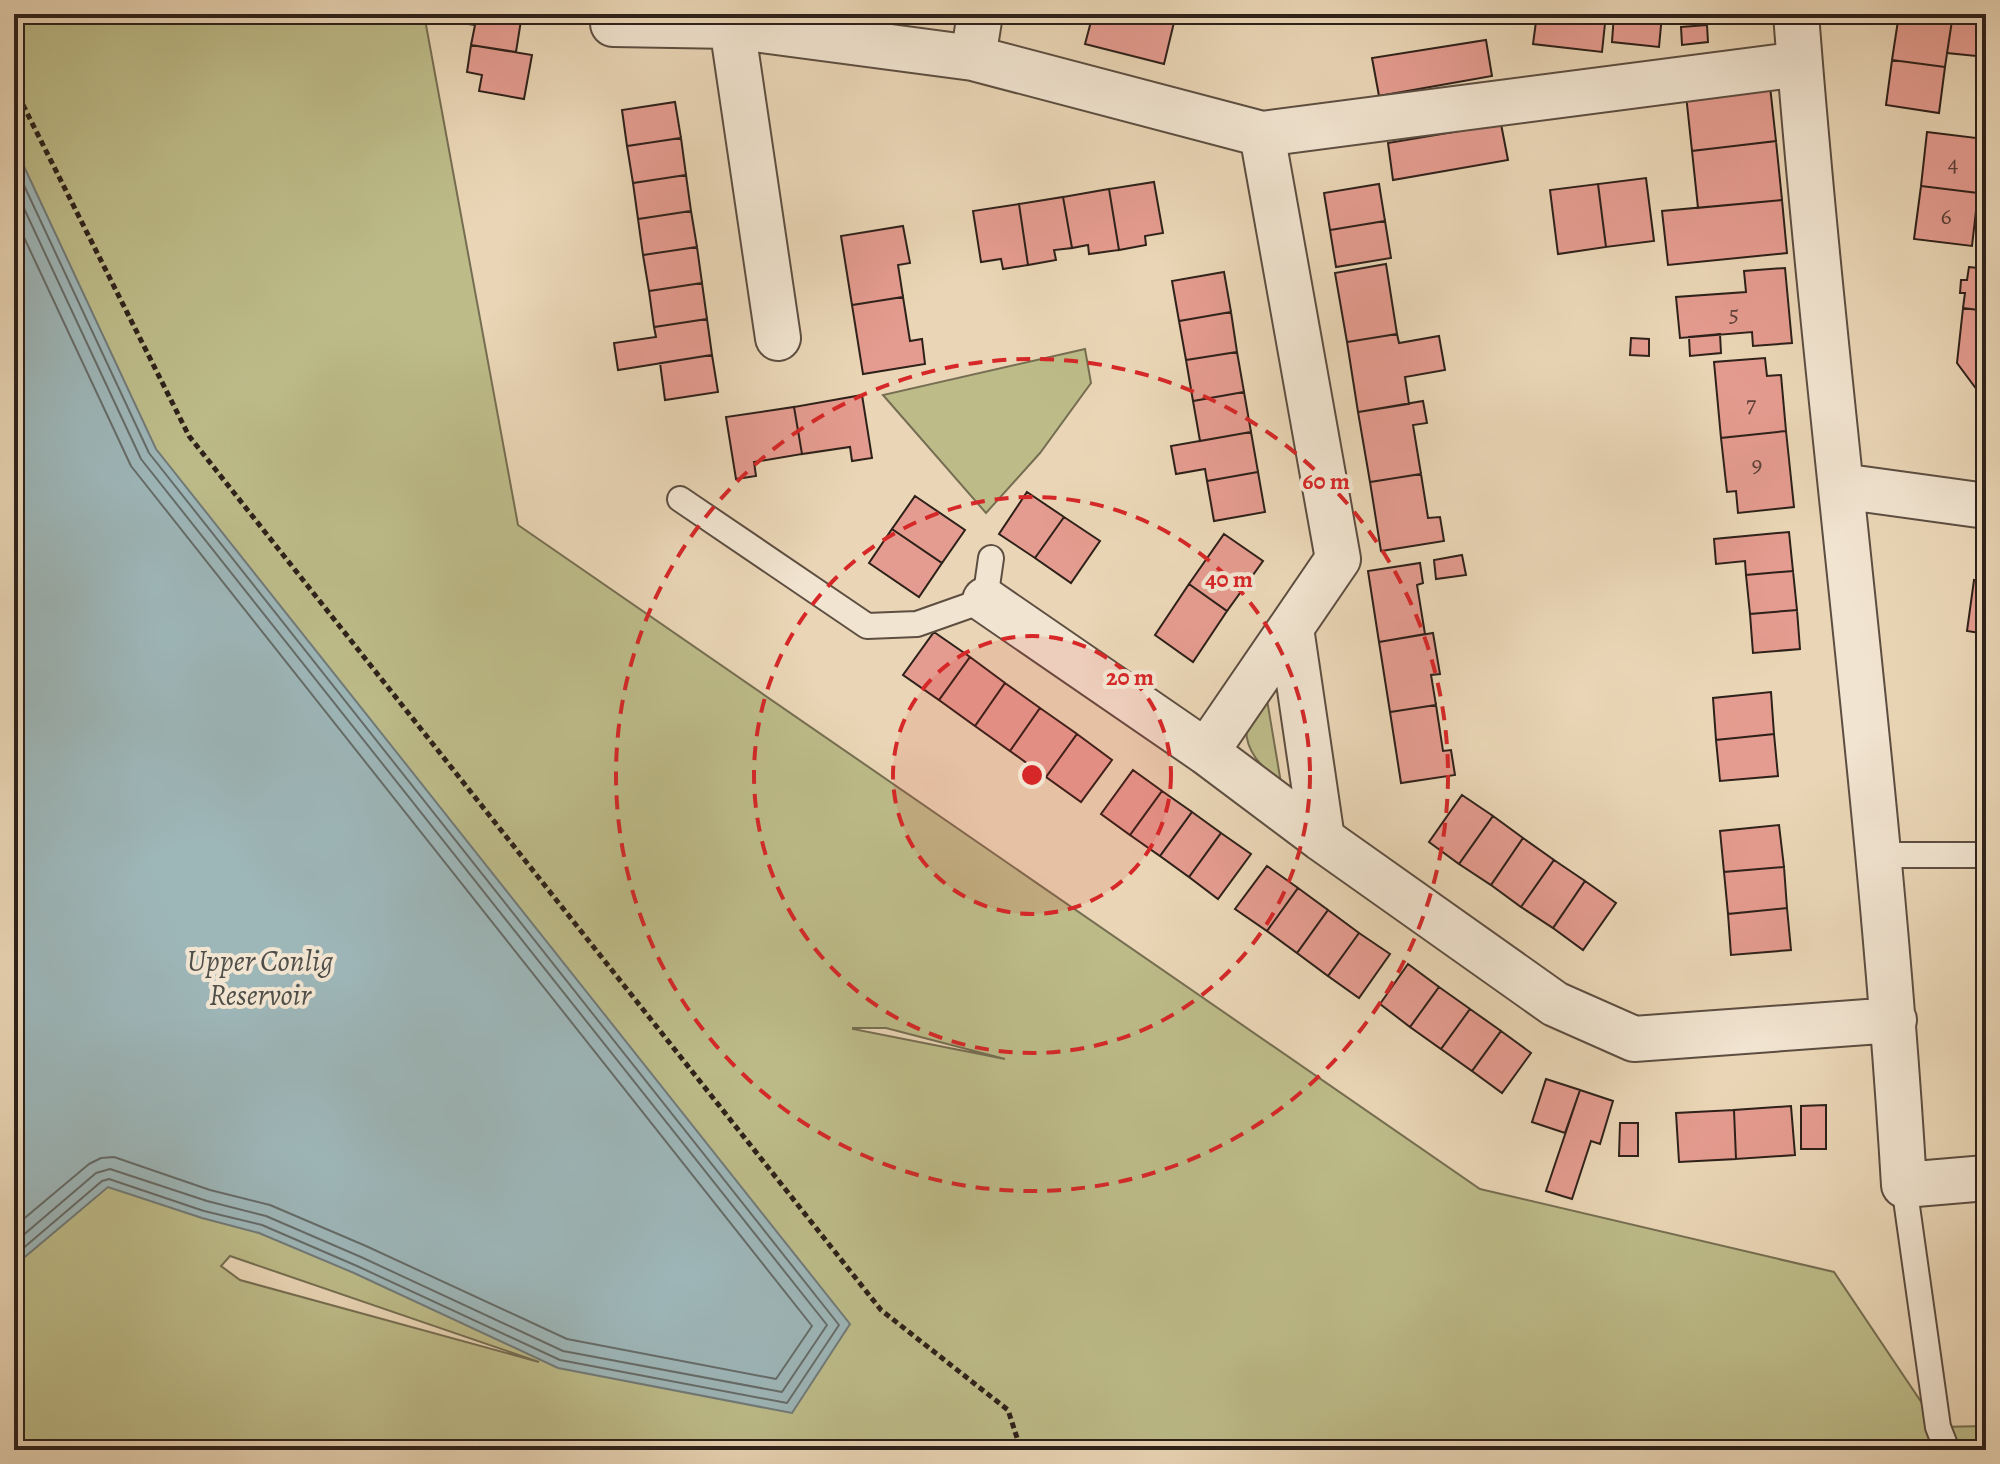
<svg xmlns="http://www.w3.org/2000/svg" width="2000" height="1464" font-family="Alegreya,serif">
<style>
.green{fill:#bdbc89;stroke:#766e52;stroke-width:2;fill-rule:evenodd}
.water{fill:#9db6b8;stroke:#717a79;stroke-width:2}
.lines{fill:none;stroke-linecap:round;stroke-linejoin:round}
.shore{stroke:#666c69;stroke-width:2}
.building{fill:#e59c90;stroke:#2e211a;stroke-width:2}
.service-casing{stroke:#5d4e41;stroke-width:28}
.minor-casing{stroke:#5d4e41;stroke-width:48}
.path{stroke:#2e211a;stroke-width:5;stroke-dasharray:6 4;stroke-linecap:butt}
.service{stroke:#f1e4d0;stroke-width:24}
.minor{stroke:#f1e4d0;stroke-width:44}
.ring{fill:none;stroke:#d62828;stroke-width:4;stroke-dasharray:14 10}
.labels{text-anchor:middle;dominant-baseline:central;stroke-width:8;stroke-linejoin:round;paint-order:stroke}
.number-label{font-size:24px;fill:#5c4038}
.water-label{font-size:30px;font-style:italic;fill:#4f4e49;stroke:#f1e4d0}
.centre{fill:#d62828;stroke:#f1e4d0;stroke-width:4}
.ring-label{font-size:24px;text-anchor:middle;font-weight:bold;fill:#d62828;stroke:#f1e4d0;stroke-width:8;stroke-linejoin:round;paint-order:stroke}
</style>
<rect width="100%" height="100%" fill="#ead6b6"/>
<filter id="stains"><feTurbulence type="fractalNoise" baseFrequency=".0025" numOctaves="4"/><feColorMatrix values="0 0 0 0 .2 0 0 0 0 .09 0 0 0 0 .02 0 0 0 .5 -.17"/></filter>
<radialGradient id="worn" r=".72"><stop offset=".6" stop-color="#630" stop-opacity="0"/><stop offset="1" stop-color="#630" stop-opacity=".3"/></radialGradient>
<path class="green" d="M14,14h410l94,511 962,664 354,83 104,155 48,-1v24h-1972zM853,1028h33l119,31 -152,-30zM230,1256l309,106 -299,-82 -19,-14z
M1085,349l6,34 -51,70 -54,60 -103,-118z
M1265,688l16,95c-18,-15 -39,-33 -34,-60 2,-11 13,-25 18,-35z"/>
<path class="water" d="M14,145l142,304 694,875 -58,89 -234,-45 -204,-95 -95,-40 -57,-15 -94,-31 -94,79z"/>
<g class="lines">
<path class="shore" d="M14,164l135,289 690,872 -52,78 -227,-43 -203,-94 -95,-41 -58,-14 -95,-32 -7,2 -88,75
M14,187l127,272 686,866 -45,67 -219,-41 -202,-94 -95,-41 -59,-15 -97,-32 -14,4 -82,70
M14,216l117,250 681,860 -36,53 -209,-40 -201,-93 -96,-41 -60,-15 -96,-33 -13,1 -12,6 -75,63"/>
</g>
<path class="building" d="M463,14h59l-6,38 -45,-7 4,-20 -14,-2z
M1093,14h83l-12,50 -79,-20z
M1537,14h69l-4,38 -69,-8z
M1614,14h56l-8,1 -3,32 -47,-5z
M1677,14h104l-1,10 -104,-3z
M1899,14h54l-8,53 -53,-7z
M1953,14h33v43l-39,-4z
M1707,25l1,17 -26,3 -1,-18z
M1486,40l6,36 -113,20 -7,-38z
M471,45l61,10 -8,44 -45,-8 3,-16 -15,-3z
M1892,60l53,7 -6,46 -53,-8z
M1770,86l6,55 -84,10 -6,-56z
M675,102l6,36 -54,8 -5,-36z
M1501,124l7,36 -115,20 -5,-37z
M1927,132l58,7 -7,54 -57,-7z
M681,138l5,37 -53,8 -6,-37z
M1776,141l6,59 -84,8 -6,-57z
M686,175l5,36 -53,8 -5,-36z
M1646,178l8,63 -48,6 -8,-63z
M1154,182l9,51 -18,3 1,9 -27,5 -10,-61z
M1379,184l6,37 -55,9 -6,-37z
M1598,184l8,63 -48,7 -8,-64z
M1921,186l57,7 -6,53 -58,-7z
M1109,189l10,61 -30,4 -1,-9 -16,3 -9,-51z
M1063,197l9,51 -18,2 2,10 -28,5 -9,-61z
M1782,200l5,53 -119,12 -6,-54z
M1019,204l9,61 -25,4 -2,-10 -20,3 -8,-51z
M691,211l6,36 -54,8 -5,-36z
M1385,221l6,37 -55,9 -6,-37z
M903,226l7,37 -12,2 5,32 -51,8 -11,-69z
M697,247l5,36 -53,8 -6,-36z
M1386,264l11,70 -50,8 -12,-69z
M1969,267l17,2v42l-23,-3 2,-15h-5l1,-13h6z
M1785,268l7,75 -39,3 -1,-14 -72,6 -4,-41 70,-5 -2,-21z
M1224,272l7,40 -52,9 -7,-40z
M702,283l5,36 -53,8 -5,-36z
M903,297l7,44 12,-2 3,25 -62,10 -11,-69z
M1963,308l23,3v91l-29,-39z
M1231,312l6,40 -51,8 -7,-39z
M707,319l5,36 -94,15 -4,-27 42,-6 -2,-10z
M1397,334l2,9 40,-7 6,34 -40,7 4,27 -51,8 -11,-70z
M1720,334l1,19 -31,3 -1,-19z
M1631,338l18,1v17l-19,-1z
M1237,352l7,40 -51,9 -7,-41z
M712,355l6,37 -53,8 -5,-37z
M1765,358l2,18 14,-1 5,56 -65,7 -7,-76z
M1244,392l7,40 -51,9 -7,-40z
M862,395l10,63 -20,3 -2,-14 -48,7 -8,-47z
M1423,401l4,22 -14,2 8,49 -51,8 -12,-70z
M794,407l8,47 -48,8 2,14 -20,3 -10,-62z
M1786,431l8,76 -56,6 -2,-22 -9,1 -6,-54z
M1251,432l7,40 -51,9 -2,-12 -29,5 -5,-28z
M1258,472l7,40 -51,9 -7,-40z
M1421,474l7,44 12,-1 4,24 -63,10 -11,-69z
M1027,492l37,25 -29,41 -36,-24z
M915,496l50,34 -23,33 -50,-34z
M1064,517l36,24 -29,42 -36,-25z
M892,529l50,34 -23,34 -50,-34z
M1789,532l4,39 -47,4 -1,-14 -29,3 -2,-25z
M1224,534l39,27 -36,50 -38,-27z
M1462,555l4,20 -30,4 -2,-19z
M1420,563l3,20 -6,2 8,49 -46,8 -11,-71z
M1793,571l4,39 -47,4 -4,-39z
M1974,580l12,2v52l-19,-3z
M1189,584l38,27 -34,51 -38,-27z
M1797,610l3,39 -47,4 -3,-39z
M934,632l36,25 -31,43 -36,-25z
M1433,633l7,41 -9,1 5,30 -46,7 -11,-70z
M970,657l35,26 -30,43 -36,-26z
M1005,683l35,25 -30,43 -35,-25z
M1771,692l3,42 -58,6 -3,-42z
M1436,705l7,46 8,-1 4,25 -54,8 -11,-71z
M1040,708l37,26 -31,43 -36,-26z
M1077,734l35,26 -31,42 -35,-25z
M1774,734l4,42 -58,5 -4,-41z
M1133,770l29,21 -32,44 -29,-21z
M1162,791l30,21 -32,44 -30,-21z
M1462,795l31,21 -34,48 -30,-22z
M1192,812l29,21 -32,44 -29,-21z
M1493,816l30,22 -32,47 -32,-21z
M1779,825l5,42 -60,5 -4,-41z
M1221,833l30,21 -33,45 -29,-22z
M1523,838l31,22 -33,47 -30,-22z
M1554,860l31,21 -32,47 -32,-21z
M1267,866l31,22 -31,43 -32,-22z
M1784,867l3,41 -59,6 -4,-42z
M1585,881l31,22 -33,47 -30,-22z
M1298,888l30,22 -31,43 -30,-22z
M1787,908l4,42 -60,5 -3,-41z
M1328,910l31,23 -31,43 -31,-23z
M1359,933l31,21 -31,44 -31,-22z
M1408,964l31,23 -29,40 -30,-23z
M1439,987l31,22 -29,40 -31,-22z
M1470,1009l31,22 -29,40 -31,-22z
M1501,1031l30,22 -29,40 -30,-22z
M1546,1079l34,11 -15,43 -33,-11z
M1580,1090l33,11 -13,43 -9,-3 -19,58 -26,-8z
M1826,1105v44h-25v-43z
M1791,1106l4,49 -59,4 -2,-49z
M1734,1110l2,49 -57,3 -3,-49z
M1620,1123h18v33h-19z"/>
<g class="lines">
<defs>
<path id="service" d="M680,499l187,127 50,-2 68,-24 6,-42
M1880,855h106
M1904,1185l34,242 9,23"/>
<path id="minor" d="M1796,14c30,391 85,780 108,1171l82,-7
M613,24l119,2 241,32 289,76 76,425 -132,193
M732,26l46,312
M973,58l7,-44
M1262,134l538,-70
M1841,486l145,20
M985,600l221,152 116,87 233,165 79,35 260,-19
M1291,628l31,211"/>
</defs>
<use href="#service" class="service-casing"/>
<use href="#minor" class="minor-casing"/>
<path class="path" d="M14,87l175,349 692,874 127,100 13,40"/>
<use href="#service" class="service"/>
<use href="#minor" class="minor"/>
</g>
<circle cx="1032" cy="775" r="139" fill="#d62828" fill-opacity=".12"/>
<g class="ring">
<circle cx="1032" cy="775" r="139"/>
<circle cx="1032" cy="775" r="278"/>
<circle cx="1032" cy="775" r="416"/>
</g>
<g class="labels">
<g class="number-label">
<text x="1953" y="163">4</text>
<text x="1946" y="216">6</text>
<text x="1734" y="314">5</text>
<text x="1751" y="404">7</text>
<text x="1757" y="464">9</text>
</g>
<g class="water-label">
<text x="260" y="961">Upper Conlig<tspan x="260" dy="34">Reservoir</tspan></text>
</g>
</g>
<circle cx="1032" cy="775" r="12" class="centre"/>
<g class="ring-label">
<text x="1326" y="489">60 m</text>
<text x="1229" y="587">40 m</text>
<text x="1130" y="685">20 m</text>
</g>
<rect width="2000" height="1464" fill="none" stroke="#ead6b6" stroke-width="48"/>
<rect x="16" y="16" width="1968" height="1432" fill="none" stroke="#2e211a" stroke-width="4"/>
<rect x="24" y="24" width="1952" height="1416" fill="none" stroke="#2e211a" stroke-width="2"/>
<rect width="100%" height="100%" filter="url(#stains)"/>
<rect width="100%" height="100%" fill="url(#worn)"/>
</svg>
